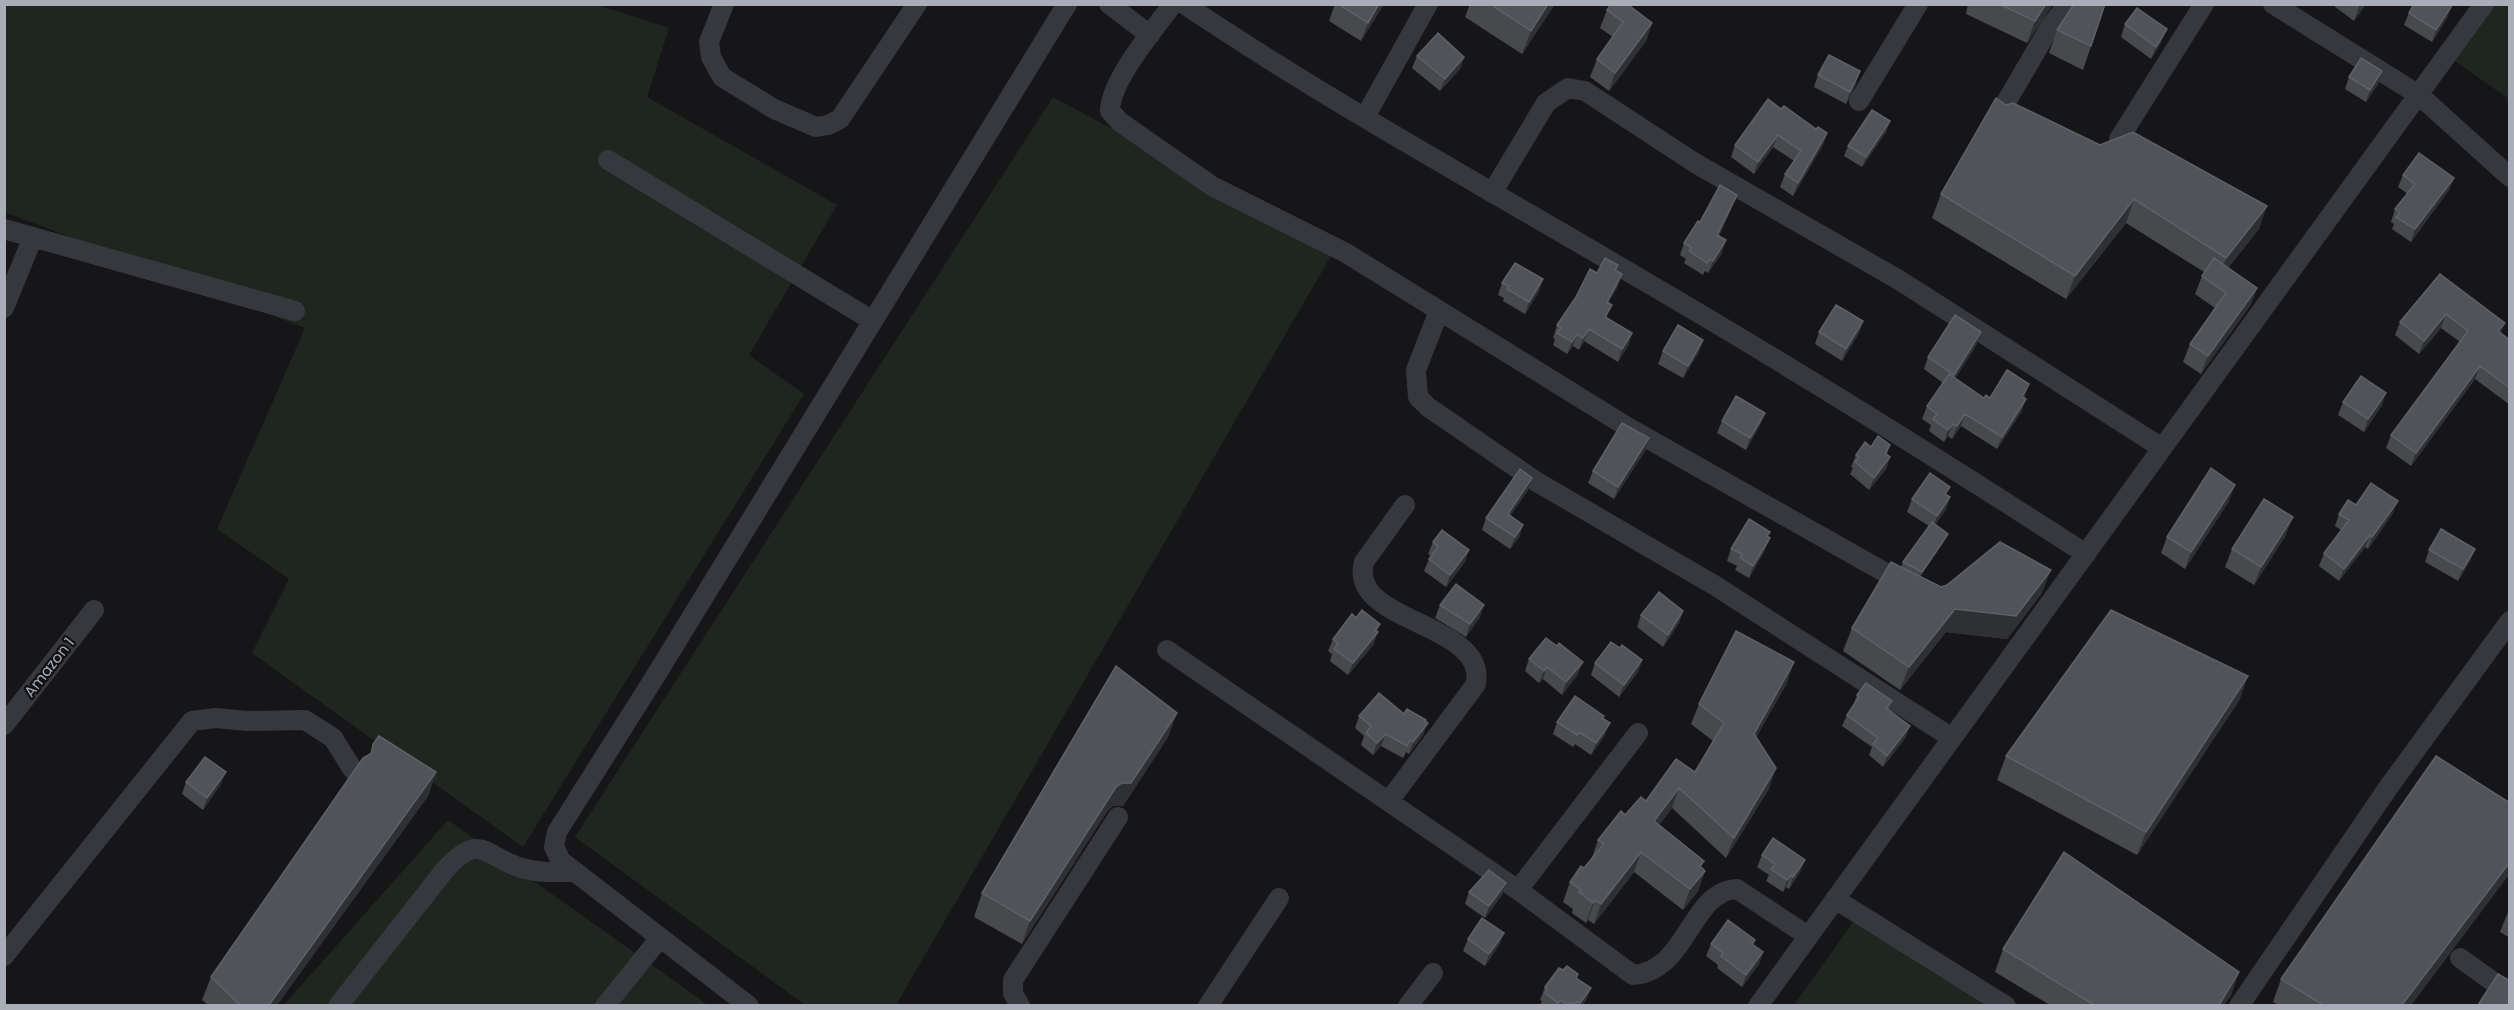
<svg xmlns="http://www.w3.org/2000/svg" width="2514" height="1010" font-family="Poppins,sans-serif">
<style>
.green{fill:#1e261f}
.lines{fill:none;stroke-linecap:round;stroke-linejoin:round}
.minor{stroke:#37383d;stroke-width:20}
.wall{fill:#47494d}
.shaded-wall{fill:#2f3033}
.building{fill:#525359;stroke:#5f6168;stroke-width:1.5}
.labels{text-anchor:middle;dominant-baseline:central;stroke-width:4.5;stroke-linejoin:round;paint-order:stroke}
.street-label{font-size:15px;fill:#a8adb8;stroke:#111113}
</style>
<rect width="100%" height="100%" fill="#161618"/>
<path class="green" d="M4,5h594l71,23 -22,69 190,108 -88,150 55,39 -281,453 -271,-194 37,-74 -72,-50 88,-201 -300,-116z
M2487,5h22v94l-61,-43z
M1053,97l282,152 -439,756h-91l-230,-168z
M448,820l260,185 -425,1z
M1858,915l144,91h-209z"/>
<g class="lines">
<path class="minor" d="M724,4l-15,38 2,15 11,20 52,32 42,18 12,-2 12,-6 77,-115
M1109,4l41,31
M1173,4c-19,25 -63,77 -63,107l10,11 92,64 134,67 283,175 280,158
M1184,4c147,99 303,184 455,274 151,88 300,181 447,276
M2273,4l146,91 91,82
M1859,101l59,-97
M1998,116l52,-89 18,-23
M1365,117l63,-113
M2119,139l85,-135
M608,160l265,161
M1492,193l54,-90 22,-15 17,3 110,72 204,117 263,168
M4,229l291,82
M4,308l29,-71
M1439,311l-23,59 2,27 10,10 109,75 177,103 238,153
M1167,650l351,240 115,85c55,-4 57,-84 104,-86l71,47
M4,725l90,-115
M1389,801l87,-117c0,-4 1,-10 0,-14 -11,-49 -127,-51 -112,-108l41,-57
M1518,890l120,-157
M1835,899l171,107
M4,956l188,-235 24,-3 31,3 58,-1 28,18 20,32
M2460,958l50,36
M338,1006l106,-135c37,-42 41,-13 78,-3 17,5 34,4 52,4
M605,1006l55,-68
M749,1006l-188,-145 -7,-14 3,-15 96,-152 414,-676
M1020,1006l-7,-13v-13l105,-163
M1208,1006l71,-108
M1408,1006l25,-33
M1758,1006l726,-1002
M2239,1006l151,-221 120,-164"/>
</g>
<path class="wall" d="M1335,4h49l-23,37 -32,-20z
M1470,4h85l-33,50 -57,-37z
M1968,4h85l-26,39 -61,-29z
M2334,4h32l-12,17 -20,-15z
M2452,5l-5,13 -15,24 -28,-17 5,-12z
M1607,10l45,13 -6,18 -37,50 -19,-14 7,-18 16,-22 -13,-9z
M2125,24l37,17 -11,18 -30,-22z
M2057,30l34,16 -8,24 -34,-17z
M1417,56l47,1 -4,12 -20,22 -28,-23z
M2382,71l-4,13 -12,18 -21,-13 4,-12z
M1818,75l38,9 -10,20 -32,-17z
M2006,105l253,124 -31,39 29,20 -7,18 -49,68 -18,-12 7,-18 25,-36 -20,-14 7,-18 2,-4 -78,-49 -60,76 -134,-81 9,-24z
M1781,109l35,20 11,4 -4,12 -30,51 -13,-9 5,-13 9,-13 -21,-14 -19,27 -23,-17 4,-12z
M1890,121l-4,11 -24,35 -18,-11 4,-10z
M2403,175l51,3 -5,12 -38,52 -19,-13 2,-5 -3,-2 4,-13 13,-15 -10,-7z
M1732,207l-13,29 3,17 -14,20 -3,-2 -2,4 -19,-12 2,-4 -6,-4 4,-12 16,-21z
M1616,270l2,16 -10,17 -1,15 25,15 -4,13 -10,16 -34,-21 -5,9 -6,-4 -6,8 -14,-9 2,-6 -2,-1 4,-13 40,-52z
M2440,274l61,59 9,7v65l-35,-26 -64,87 -25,-18 5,-13 69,-93 -19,-14 -22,26 -24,-19 5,-13z
M1502,283l37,8 -14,23 -22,-13 1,-3 -6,-3z
M1863,321l-4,12 -17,28 -27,-17 4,-12z
M1977,344l-22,34 29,20 41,-2 -3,15 -25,38 -36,-23 -9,13 -4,-3 -4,6 -15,-11 2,-6 -9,-6 5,-13 16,-23 -19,-14 4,-12z
M1663,351l36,1 -16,26 -25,-14z
M2343,402l39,3 -18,27 -26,-17z
M1765,413l-5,12 -14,25 -29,-17 5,-12z
M1649,438l-4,13 -31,48 -26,-16 5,-12z
M1890,445l-3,9 3,3 -4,12 -17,21 -19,-16 3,-6 -2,-1 5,-12 15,-8z
M1532,478l-4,12 -18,26 13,9 -4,12 -9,12 -28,-19 4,-12z
M1947,495l3,2 -4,12 -11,16 13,9 -3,6 -25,37 21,10 101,6 -35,46 -61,-7 -46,58 -57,-39 9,-23 49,-61 2,-5 26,-36 -22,-14 5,-13z
M2229,501l-44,68 -24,-16 6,-16z
M2356,505l37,8 -25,36 -3,-2 -26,34 -20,-15 5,-13 17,-23 -6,-4 4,-12z
M2286,535l-32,50 -29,-18 7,-18z
M1768,537l-3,13 -16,28 -14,-8 2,-4 -10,-5 4,-12z
M1433,542l32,20 -19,25 -22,-16 5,-12 2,-3 -3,-2z
M2475,549l-5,12 -12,20 -33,-19 4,-12z
M1440,605l40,12 -14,20 -31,-19z
M1683,611l-4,12 -16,24 -26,-20 4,-12z
M1377,632l-3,12 -26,31 -18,-14 2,-7 -4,-3 5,-12z
M1620,648l22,12 -4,12 -19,25 -28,-22 4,-12z
M1529,659l49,15 -16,21 -19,-16 -4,4 -14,-12z
M1787,683l-31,54 13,52 -43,69 -54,-50 -13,17 46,46 -7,20 -15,19 -49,-38 -40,52 -6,-4 -2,3 -14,-10 1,-4 -10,-7 7,-20 21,-22 7,-20 27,-25 21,-14 49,-29 18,-31 -22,-17 8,-20z
M1857,695l35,6 -3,8 17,28 -23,30 -14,-12 3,-8 -30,-21 5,-11 6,-9z
M2240,699l-103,156 -140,-75 9,-24z
M1177,713l-9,24 -45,69h-10l-5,4 -86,134 -48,-27 8,-24z
M1404,714l21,7 -2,14 -14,19 -3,-2 -3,6 -22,-12 -8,9 -12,-10 3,-9 -9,-8 4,-12z
M1603,718l2,17 -14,20 -16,-11 -2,3 -20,-13 4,-12z
M373,744l63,28 -8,24 -151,209h-69l-6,-5 9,-23 159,-223z
M186,782l35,2 -18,26 -21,-16z
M2510,803v70l-99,132h-133l-5,-3 8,-23z
M1762,855l43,5 -5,12 -11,17 -3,-2 -3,5 -17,-11 3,-6 -12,-8z
M1506,883l-4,12 -17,23 -20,-14 4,-12z
M2510,907v31l-10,-6z
M1504,933l-5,12 -14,21 -22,-15 5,-12z
M1755,940l-2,5 10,7 -4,12 -17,23 -25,-19 1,-3 -12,-9 5,-12z
M2003,949l236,23 -8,23 -7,10h-174l-55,-33z
M1563,970l15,4 -1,4 14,10 -5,12 -4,5h-42l2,-4 -2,-1 5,-13z"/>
<path class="shaded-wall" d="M1379,4h5l-23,37 7,-18z
M1548,4h7l-33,50 9,-23z
M2046,4h7l-26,39 8,-22z
M2360,4h6l-12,17z
M2452,5l-5,13 -15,24 4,-12z
M1652,23l-6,18 -37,50 6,-18z
M2167,29l-5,12 -11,18 5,-12z
M1464,57l-4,12 -20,22 5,-12z
M1860,71l-4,13 -10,20 4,-12z
M2382,71l-4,13 -12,18 4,-12z
M1890,121l-4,11 -24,35 4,-10z
M1827,133l-4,12 -30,51 5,-13z
M1778,135l-5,12 -19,27 4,-12z
M2454,178l-5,12 -38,52 4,-13z
M1737,195l-5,12 -19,40 4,-12z
M2134,199l-8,24 -60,76 9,-23z
M2267,206l-8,23 -41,52 8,-23z
M1726,240l-4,13 -14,20 5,-12z
M1622,274l-4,12 -16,28 5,-12z
M1543,279l-4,12 -14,23 4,-12z
M2257,288l-7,18 -49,68 7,-18z
M2446,314l-5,14 -22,26 5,-13z
M1863,321l-4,12 -17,28 4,-12z
M2505,323l-5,13 -2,-5z
M1589,329l-5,12 -5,9 4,-12z
M1981,332l-4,12 -27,43 4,-12z
M1632,333l-4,13 -10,16 4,-13z
M1577,334l-4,12 -6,8 5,-12z
M1703,340l-4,12 -16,26 5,-12z
M2480,366l-5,13 -64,87 5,-13z
M2029,384l-4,12 -8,13 5,-12z
M2386,393l-4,12 -18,27 4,-13z
M2026,399l-4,12 -25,38 5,-12z
M1765,413l-5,12 -14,25 4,-12z
M1965,414l-4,12 -9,13 5,-13z
M1953,424l-5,12 -4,6 4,-12z
M1649,438l-4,13 -31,48 4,-12z
M1890,457l-4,12 -17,21 5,-12z
M1532,478l-4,12 -25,36 5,-12z
M2235,485l-6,16 -44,68 6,-17z
M1950,497l-4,12 -13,19 4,-12z
M2398,501l-5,12 -25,36 4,-12z
M2293,517l-7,18 -32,50 7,-18z
M1523,525l-4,12 -9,12 5,-12z
M1948,534l-3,6 -26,38 3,-6z
M2370,535l-5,12 -26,34 5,-12z
M1770,538l-5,12 -16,28 4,-12z
M2475,549l-5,12 -12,20 5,-12z
M1469,550l-4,12 -19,25 4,-12z
M2051,570l-9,23 -35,46 -61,-7 -46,58 9,-23 46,-58z
M1484,605l-4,12 -14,20 4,-13z
M1683,611l-4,12 -16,24 5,-12z
M1380,624l-6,20 -26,31 5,-12z
M1642,660l-4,12 -19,25 5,-12z
M1583,662l-5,12 -16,21 4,-13z
M1794,662l-7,21 -40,71 7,-20z
M1547,667l-4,12 -4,4 5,-12z
M2248,676l-8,23 -103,156 9,-23z
M1177,713l-9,24 -45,69h-10l-5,4 -86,134 8,-23 86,-134z
M1428,723l-5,12 -14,19 4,-12z
M1610,723l-5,12 -14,20 5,-12z
M1910,726l-4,11 -23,30 4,-11z
M1386,734l-5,12 -8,9 4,-12z
M1776,768l-7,21 -43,69 8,-20z
M226,772l-5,12 -18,26 4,-12z
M436,772l-8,24 -151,209h-8z
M1679,788l-7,20 -26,33 8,-20z
M1641,852l-7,20 -40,52 7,-20z
M1805,860l-5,12 -11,17 4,-12z
M2510,862v11l-99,132h-9z
M1705,871l-7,20 -15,19 7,-21z
M1791,875l-5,12 -3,5 4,-12z
M1506,883l-4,12 -17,23 4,-12z
M1595,900l-7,20 -2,3 7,-20z
M1504,933l-5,12 -14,21 4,-12z
M1763,952l-4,12 -17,23 4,-12z
M2239,972l-8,23 -7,10h-5z
M1591,988l-5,12 -4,5h-3z"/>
<path class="building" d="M1338,4h41l-11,19z
M1490,4h58l-17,27z
M1611,4h16l25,19 -37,50 -18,-14 26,-37 -16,-12z
M1999,4h47l-11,17z
M2074,4h31l-14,42 -34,-16z
M2414,4h36l2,1 -16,25 -27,-17z
M2137,8l30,21 -11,18 -31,-23z
M1438,33l26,24 -19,22 -28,-23z
M1829,55l31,16 -10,21 -32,-17z
M2361,58l21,13 -12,19 -21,-13z
M1996,98l10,7 7,-2 87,42 33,-13 134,74 -41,52 -92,-59 -59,77 -134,-82z
M1768,99l13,10 3,-3 32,23 2,-2 9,6 -29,50 -13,-9 16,-23 -23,-16 -20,27 -23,-17z
M1872,110l18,11 -24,36 -18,-11z
M2419,153l35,25 -39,51 -19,-12 4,-4 -5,-4 20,-25 -12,-9z
M1720,185l17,10 -20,40 9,5 -13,21 -4,-2 -2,4 -18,-12 2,-4 -7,-4 14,-22 2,1z
M1605,258l13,7 -3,5 7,4 -15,28 5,3 -7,12 27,16 -10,16 -33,-20 -6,9 -6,-4 -5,8 -15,-9 4,-5 -4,-3 19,-28 14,-28 7,4z
M2214,258l43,30 -49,68 -18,-12 36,-51 -24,-17z
M1515,263l28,16 -14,23 -22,-13 2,-3 -7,-3z
M2440,274l65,49 -7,8 12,9v48l-30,-22 -64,87 -25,-18 77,-104 -22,-17 -22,27 -24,-19z
M1836,305l27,16 -17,28 -27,-17z
M1955,315l26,17 -27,43 -26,-18z
M1678,325l25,15 -15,26 -25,-15z
M2007,370l22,14 -7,13 4,2 -24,38 -37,-23 -8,12 -4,-2 -5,6 -15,-11 4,-5 -10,-8 22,-32 35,24 2,-3 4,3z
M2361,376l25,17 -18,26 -25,-17z
M1736,396l29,17 -15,25 -28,-17z
M1622,423l27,15 -31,49 -25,-16z
M1878,436l12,9 -5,8 5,4 -16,21 -19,-16 4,-5 -3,-2 9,-13 6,5z
M2211,468l24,17 -44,67 -24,-15z
M1520,469l12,9 -24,36 15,11 -8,12 -29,-19z
M1930,473l20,14 -5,7 5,3 -13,19 -25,-17z
M2371,483l27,18 -26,36 -2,-2 -26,34 -20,-16 25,-33 -10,-6 9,-14 8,5z
M2264,499l29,18 -32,50 -29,-18z
M1749,519l21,13 -3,4 3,2 -17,28 -13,-8 2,-4 -11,-5z
M1932,522l16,12 -26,38 -19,-10z
M2441,529l34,20 -12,20 -34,-19z
M1442,530l27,20 -19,25 -21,-16 9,-12 -5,-5z
M2000,542l51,28 -35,46 -61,-7 -46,58 -57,-39 39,-66 50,25 6,-2z
M1456,584l28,21 -14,19 -30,-19z
M1659,592l24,19 -15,24 -27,-20z
M1362,610l18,14 -5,6 3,2 -25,31 -19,-14 4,-6 -5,-4 19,-25 4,4z
M2111,610l137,66 -102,156 -140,-76z
M1736,631l58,31 -40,72 22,34 -42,70 -55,-50 -25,33 50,40 -4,5 5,5 -15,18 -49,-37 -40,52 -6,-4 -2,3 -14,-11 2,-2 -11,-8 11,-16 3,2 20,-24 -6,-4 23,-29 4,4 16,-18 5,4 30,-42 19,13 29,-49 -25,-19z
M1546,638l11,8 2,-3 24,19 -17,20 -19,-15 -3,4 -15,-12z
M1611,642l9,6 2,-3 20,15 -18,25 -29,-22z
M1116,666l61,47 -46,70h-9l-6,4 -86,134 -48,-28z
M1866,683l26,18 -6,7 24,18 -23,30 -14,-12 5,-6 -31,-23 12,-18 -2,-2z
M1379,693l25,21 3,-5 19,11 -2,1 4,2 -15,19 -3,-2 -3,6 -21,-12 -9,9 -11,-10 5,-7 -12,-10z
M1575,696l29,20 -2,2 8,5 -14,20 -17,-11 -2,3 -20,-13z
M379,736l57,36 -167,233h-29l-29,-28 152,-219 9,-5 1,-9z
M2436,756l74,47v59l-108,143h-79l-42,-26z
M205,757l21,15 -19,26 -21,-16z
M1773,838l32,22 -12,17 -2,-2 -4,5 -16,-11 4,-5 -13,-9z
M2064,852l175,120 -20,33h-125l-91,-56z
M1489,870l17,13 -17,23 -20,-14z
M1482,918l22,15 -15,21 -21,-15z
M1728,920l27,20 -3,4 11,8 -17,23 -25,-19 2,-3 -12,-9z
M1567,966l11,8 -2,4 15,10 -11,15 -3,-2 -2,4 -5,-2 -2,2 -7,-5 -3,3 -13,-10 2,-4 -2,-2 14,-19 4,2z
M2498,974l12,7v24h-32z"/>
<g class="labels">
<g class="street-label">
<text transform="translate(49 667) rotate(-52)">Amazon 1</text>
</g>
</g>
<rect width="2514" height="1010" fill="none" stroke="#a8adb8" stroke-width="12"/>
</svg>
